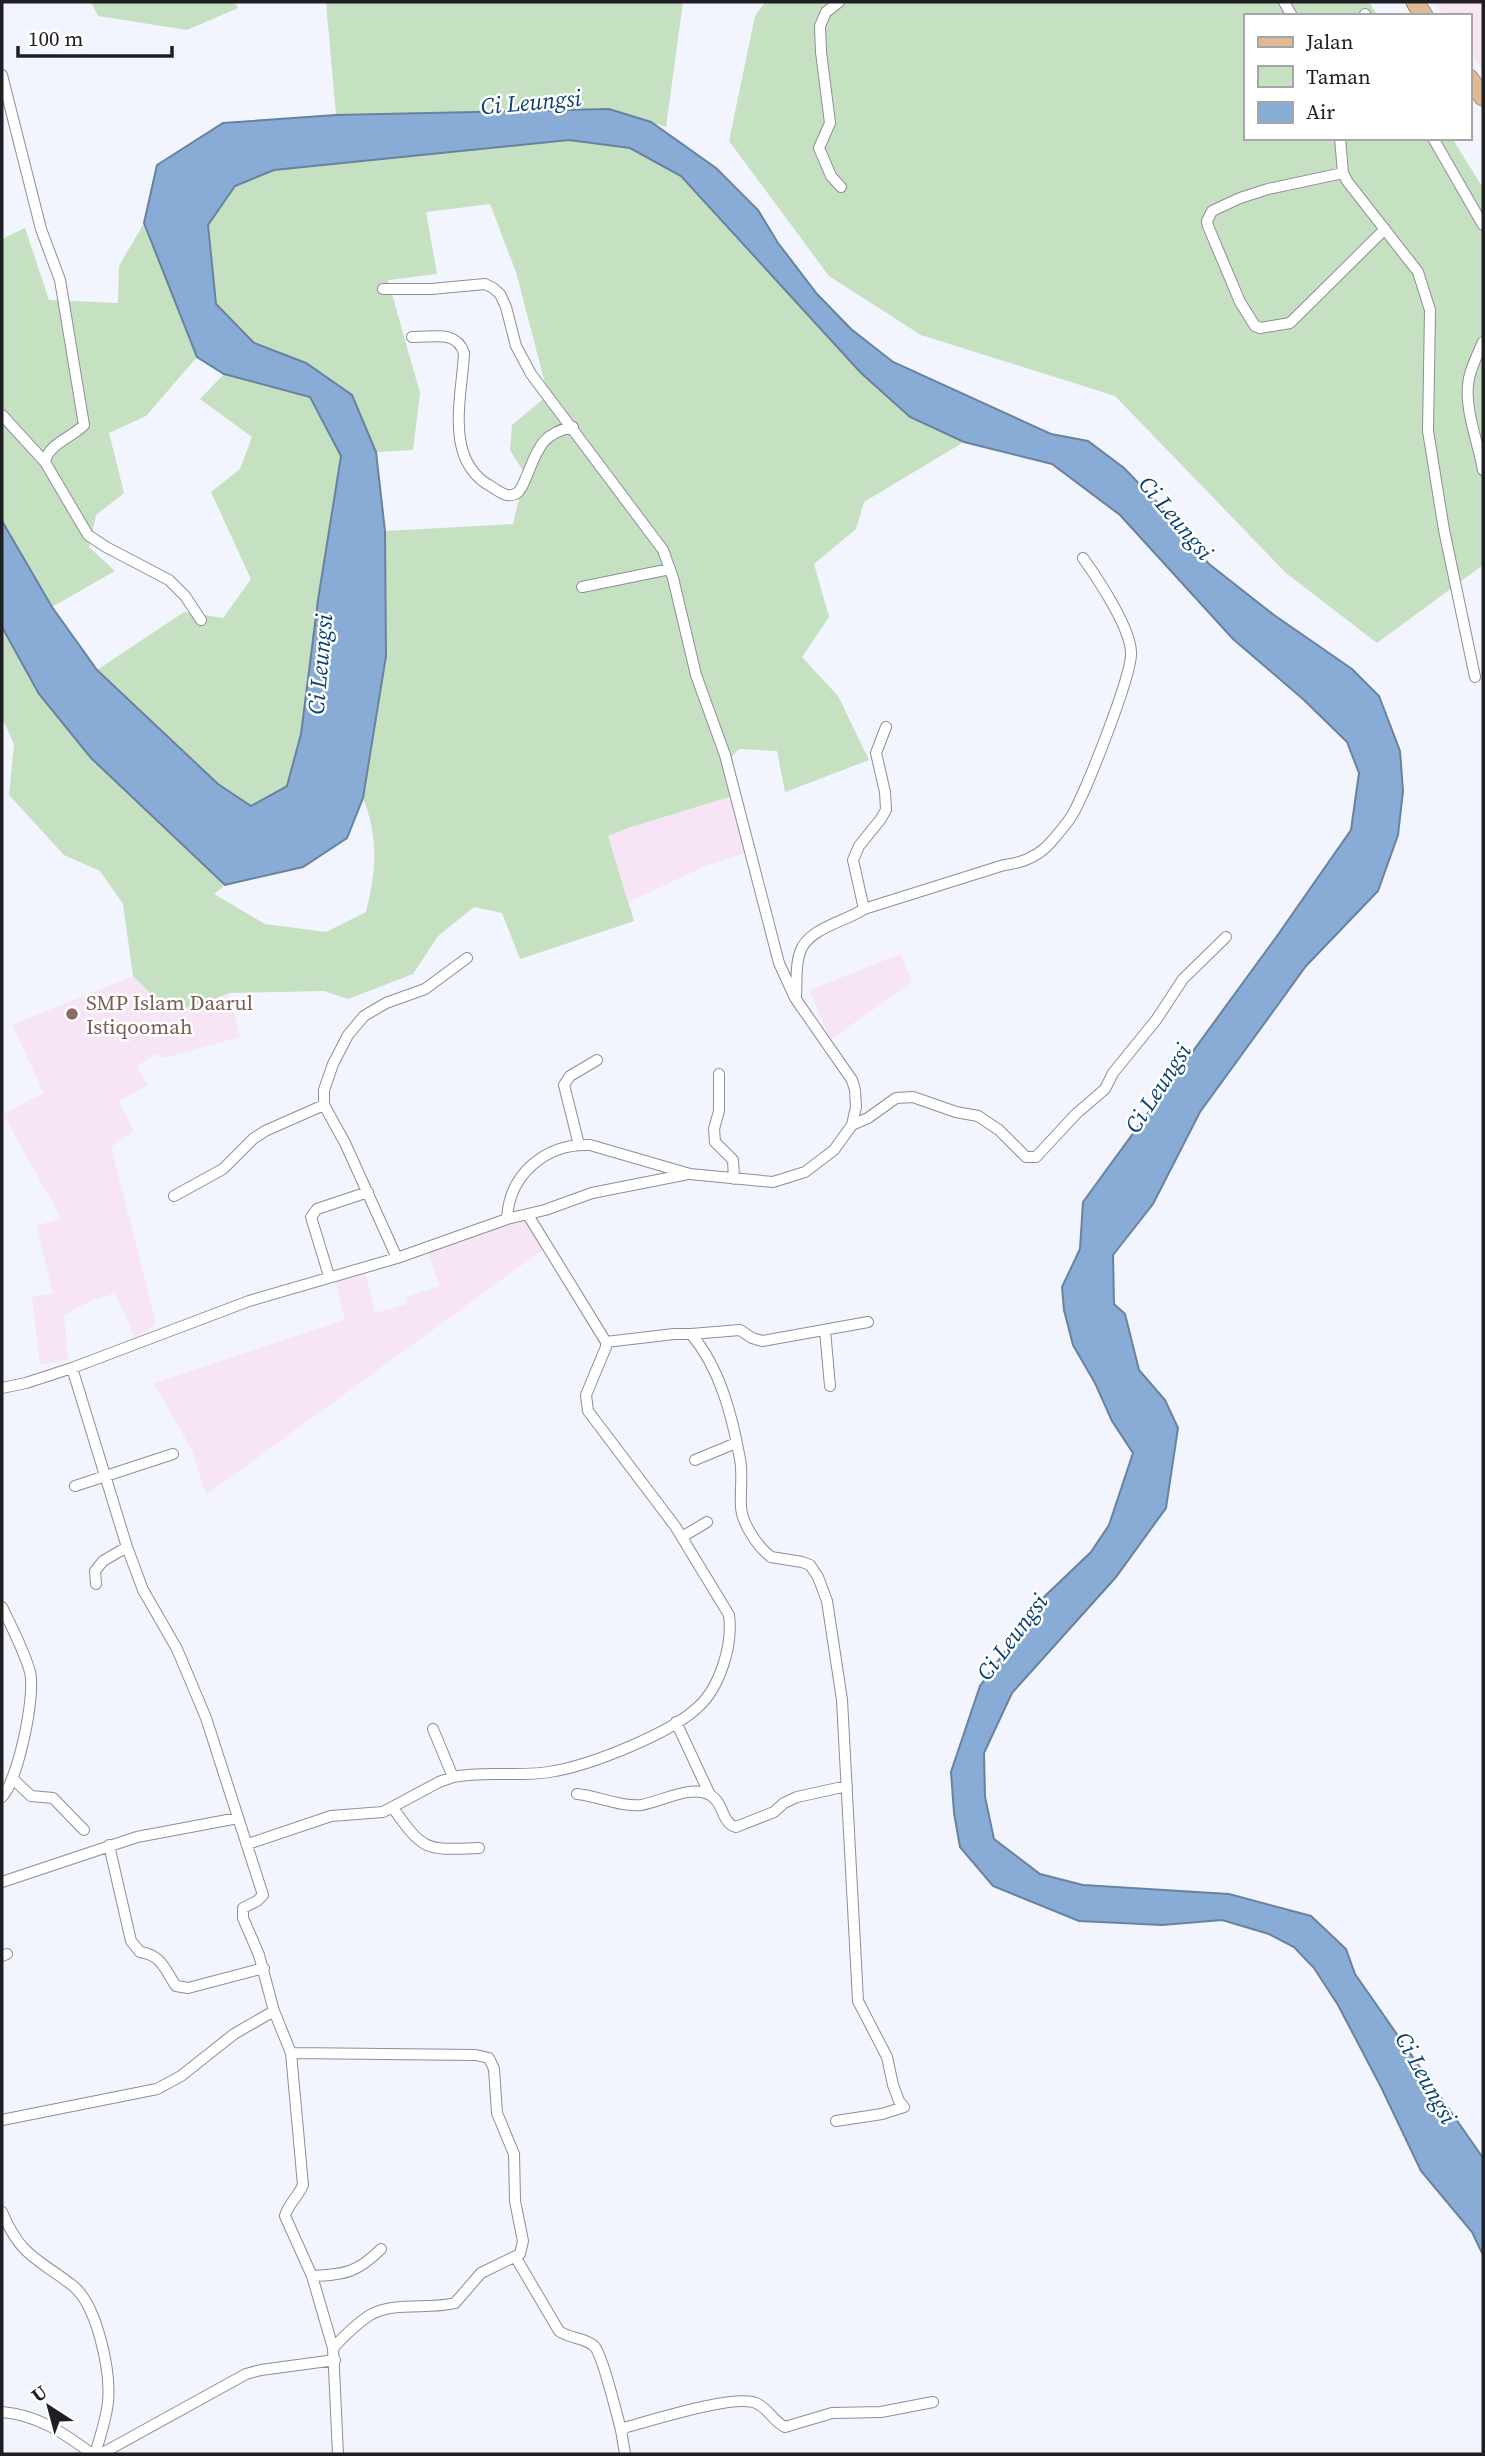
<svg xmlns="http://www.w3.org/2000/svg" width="1485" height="2456" font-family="'Source Serif 4',serif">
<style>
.industrial{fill:#f7e4f4}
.green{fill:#c6e0c2}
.water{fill:#88acd5;stroke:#6882a0;stroke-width:2}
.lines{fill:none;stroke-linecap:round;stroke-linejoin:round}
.street-casing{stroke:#8d8e98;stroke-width:12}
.primary-casing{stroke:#8e663e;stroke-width:19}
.street{stroke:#fff;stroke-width:10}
.primary{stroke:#dfba94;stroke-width:18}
.education-dot{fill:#8d6e63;stroke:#fff;stroke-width:2.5}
.labels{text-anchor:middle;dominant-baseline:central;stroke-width:5;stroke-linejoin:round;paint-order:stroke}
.education-label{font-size:21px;fill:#785e54;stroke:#fff;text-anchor:start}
.water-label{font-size:23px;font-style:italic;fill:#074072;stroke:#fff}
</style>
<rect width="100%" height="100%" fill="#f2f4fe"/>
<path class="industrial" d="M1434,2h49v69l-14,-20v-35h-25z
M739,794l9,58 -43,14 -76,36 -21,-66 23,-9z
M900,954l12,28 -82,58 -20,-50z
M133,976l20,20 36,13 40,-16 11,44 -76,21 -8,-4 -19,12 11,19 -29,16 15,30 -23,16 45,177 -21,14 -20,-45 -25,8 -26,14 4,44 -28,6 -8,-68 21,-4 -17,-67 25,-8 -58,-104 41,-21 -32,-68z
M513,1219l17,4 15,25 -339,247 -14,-45 -38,-67 191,-63 -10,-41 30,-7 10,41 32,-9 -1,-7 34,-11 -12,-34z"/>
<path class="green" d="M91,2h144l3,6 -51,22 -89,-14z
M326,2h357l-17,125 -57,-18 -273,6z
M765,2h604l9,14h-133v122h207l31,50v377l-106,78 -91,-70 -171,-177 -194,-61 -92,-59 -100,-135 26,-125z
M569,140l61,8 51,28 180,197 49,44 54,25 -100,60 -8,27 -42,35 15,53 -27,40 36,39 31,64 -84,32 -8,-41 -38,-2 -7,7 7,38 -108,33 -23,9 26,85 -114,38 -18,-46 -28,-6 -36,29 -25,38 -65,25 -24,-8 -95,2 -40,16 -36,-13 -20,-20 -10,-72 -23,-33 -36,-16 -55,-60 5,-51 -10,-22 -2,3v-98l37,67 52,64 134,127 -11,9 51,30 61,8 40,-20c10,-40 13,-74 -3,-114l23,-142 -1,-125 128,-7 12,-50 -15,-24 2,-25 36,-30 -32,-123 -26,-68 -64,8 11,62 -49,6 32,113 -7,57 -37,2 -25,-57 -45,-32 -52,-20 -38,-39 -8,-79 27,-39 39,-16z
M144,223l53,134 -51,59 -37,17 15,60 -28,22 -7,32 26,24 -63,36 -50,-86v-282l23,-11 24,72 69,3 1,-37z
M224,374l86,23 31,59 -23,141 -17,137 -14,52 -36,20 -33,-22 -121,-114 87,-58 39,6 28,-39 -40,-87 29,-23 12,-32 -52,-38z"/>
<path class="water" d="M609,109l42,13 65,46 42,42 20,33 39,51 34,35 42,33 158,72 37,7 36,27 50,52 35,44 65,51 78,54 27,27 21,55 3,40 -5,44 -20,56 -72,75 -106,146 -47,92 -40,51 1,49 11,10 14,56 26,30 13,28 -12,80 -50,69 -104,116 -28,60 1,44 9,42 46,35 43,11 146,9 82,22 35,33 9,25 128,184v97l-11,-23 -51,-61 -40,-84 -43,-82 -24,-37 -20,-21 -25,-13 -47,-14 -60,5 -83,-4 -86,-35 -33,-39 -6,-34 -3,-41 29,-86 64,-89 47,-45 18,-27 24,-72 -21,-32 -17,-38 -22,-38 -9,-35 -2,-23 18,-38 3,-47 194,-266 74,-106 8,-57 -12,-31 -43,-42 -71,-61 -113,-124 -68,-51 -88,-22 -54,-25 -49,-44 -180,-197 -51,-28 -61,-8 -295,30 -39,16 -27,39 8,79 38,39 52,20 46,32 24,57 9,79 1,125 -23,142 -16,40 -44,29 -78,18 -134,-127 -52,-64 -37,-67v-106l50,86 45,63 121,114 33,22 36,-20 14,-52 17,-134 23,-144 -31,-59 -86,-23 -27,-17 -53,-134 13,-58 66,-42 113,-8z"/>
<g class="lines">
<defs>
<path id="street" d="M839,2l-13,10 -6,14 1,26 9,71 -11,25 12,28 10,11
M1284,2l8,14
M1365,14l1,2
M2,75l39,154 19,51 24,145c-13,13 -36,19 -39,37
M1340,138l3,35 4,8 71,91 12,38 -2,121 16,99 31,147
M1433,138l50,87
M1343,173l-75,16 -28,9 -28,13 -5,10 1,5 32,76 15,24 5,2 30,-5 95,-94
M412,337c20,1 44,-8 52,16 -2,44 -21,108 28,134 8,5 16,12 25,6 4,-3 6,-8 8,-13 12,-28 15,-47 48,-53
M1483,342c-5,11 -11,23 -14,36 -6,29 9,63 14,92
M2,415l43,47 43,73 18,12 63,33 16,16 16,24
M582,587l88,-18
M864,909l140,-44c18,-2 35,-9 47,-23 7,-8 14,-16 20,-25 13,-20 62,-144 60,-165 -1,-25 -33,-73 -48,-94
M796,997c1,-14 -1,-32 4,-45 8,-24 45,-30 64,-43l-11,-49 6,-14 21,-26 6,-10 -1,-18 -9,-39 10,-26
M719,1074v37l-5,18 1,13 18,18 1,19
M852,1125l16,-7 28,-20 17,-1 43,15 22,4 21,14 27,27h10l40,-43 29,-25 8,-16 43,-53 27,-41 43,-42
M579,1145l-15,-60 6,-9 27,-16
M174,1196l49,-27 30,-30 12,-8 59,-26
M507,1219l38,-9 47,-17 96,-19
M397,1258l-52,-115 -21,-38v-15l9,-26 15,-29 16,-19 22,-13 39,-14 42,-31
M329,1276l-18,-59 6,-8 51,-17
M825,1330l5,56
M691,1334l49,-4 12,8 10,3 106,-19
M606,1342l68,-8h17c29,34 41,81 49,125 3,16 0,32 1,48 1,17 17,40 30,50l31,5 8,3 8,12 9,24 15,99 16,301 29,56 6,28 6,16 5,6 -22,7 -46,7
M72,1368l55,179 16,43 34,59 29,69 57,177 -6,6 -14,7v10l16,37 15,56 17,42 185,2 13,3 5,11 3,44 17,41 1,47 8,40 -3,13 -39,19 -26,30c-27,7 -60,-2 -85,12 -14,9 -26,21 -37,33
M2,1388l24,-5 46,-15 177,-67 148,-43 110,-39c2,-45 39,-76 83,-74l100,29 83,8 32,-10 29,-22 18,-25 4,-18 -1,-17 -3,-10 -57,-82 -16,-35 -54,-208 -29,-80 -23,-97 -10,-28 -132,-176 -15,-28 -10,-39 -6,-13 -7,-6 -8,-4 -54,5h-48
M695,1460l41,-17
M75,1486l98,-32
M682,1537l25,-15
M96,1584l-1,-13 8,-10 24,-14
M2,1607c10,21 22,43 28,65 6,23 -12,108 -28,125
M676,1722l34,73
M433,1729l20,48
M12,1778l19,18 22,2 31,32
M577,1794c21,2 43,13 64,11 20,-3 50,-21 69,-10 14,7 11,28 26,32l38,-15 10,-9 13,-6 50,-11
M393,1808c31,44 33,42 86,40
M248,1844l83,-28 52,-4 56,-30 14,-5c33,-7 69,1 102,-6 38,-7 114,-37 142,-63 23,-20 36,-63 32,-93l-54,-89 -87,-115 -2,-16 20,-48v-5l-78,-127
M109,1845l22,96 9,11c22,3 25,18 36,34l12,2 76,-20
M2,1882l135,-45 101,-19
M2,1956l5,-2
M291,2053l12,132c-5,12 -15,19 -18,31l27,60 21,72 5,106
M2,2120l155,-31 24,-13 53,-42 40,-23
M2,2212c19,45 35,46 70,73 25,19 39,86 36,117 -2,18 -8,35 -13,52
M516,2258l43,73c11,8 25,6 35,15 8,7 23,69 27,84
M312,2276c33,-1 46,-4 69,-27
M2,2412c36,3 62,21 90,42
M101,2454l145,-80 15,-4 74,-10
M625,2454l-4,-24 6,-3c26,-7 107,-33 129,-24 12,5 18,19 29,24l47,-14 49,-1 52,-10"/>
<path id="primary" d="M1415,2l9,14
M1469,78l14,19"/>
</defs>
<use href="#street" class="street-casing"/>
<use href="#primary" class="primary-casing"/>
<use href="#street" class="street"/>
<use href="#primary" class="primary"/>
</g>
<circle class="education-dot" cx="72" cy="1014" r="7"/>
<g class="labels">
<g class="education-label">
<text x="86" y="1002">SMP Islam Daarul<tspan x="86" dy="24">Istiqoomah</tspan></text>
</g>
<g class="water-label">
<text transform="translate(531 102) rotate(-5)">Ci Leungsi</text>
<text transform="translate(1176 518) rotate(50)">Ci Leungsi</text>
<text transform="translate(320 664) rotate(-85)">Ci Leungsi</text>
<text transform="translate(1158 1088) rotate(-57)">Ci Leungsi</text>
<text transform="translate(1012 1637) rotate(-53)">Ci Leungsi</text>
<text transform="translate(1426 2078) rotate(61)">Ci Leungsi</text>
</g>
</g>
<rect width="1485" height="2456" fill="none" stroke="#1f1f23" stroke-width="7"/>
<rect x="1244" y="14" width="228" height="126" fill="#ffffff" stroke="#a5a5a7" stroke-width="2"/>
<rect x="1258" y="37" width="35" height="10" fill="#dfba94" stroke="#a5a5a7" stroke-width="2"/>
<text x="1306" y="49" font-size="21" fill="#1f1f23">Jalan</text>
<rect x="1258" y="66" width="35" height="21" fill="#c6e0c2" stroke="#a5a5a7" stroke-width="2"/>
<text x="1306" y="84" font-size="21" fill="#1f1f23">Taman</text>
<rect x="1258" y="102" width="35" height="21" fill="#88acd5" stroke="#a5a5a7" stroke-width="2"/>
<text x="1306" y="119" font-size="21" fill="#1f1f23">Air</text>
<g transform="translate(49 2407) rotate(324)" stroke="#ffffff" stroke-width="5" paint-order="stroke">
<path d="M0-5L12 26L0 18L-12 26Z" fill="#1f1f23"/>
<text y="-10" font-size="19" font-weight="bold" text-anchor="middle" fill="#1f1f23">U</text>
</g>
<path d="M18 46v10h154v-10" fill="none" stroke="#1f1f23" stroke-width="3.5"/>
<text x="28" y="46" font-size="21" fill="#1f1f23" stroke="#ffffff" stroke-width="5" paint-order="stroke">100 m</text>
</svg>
